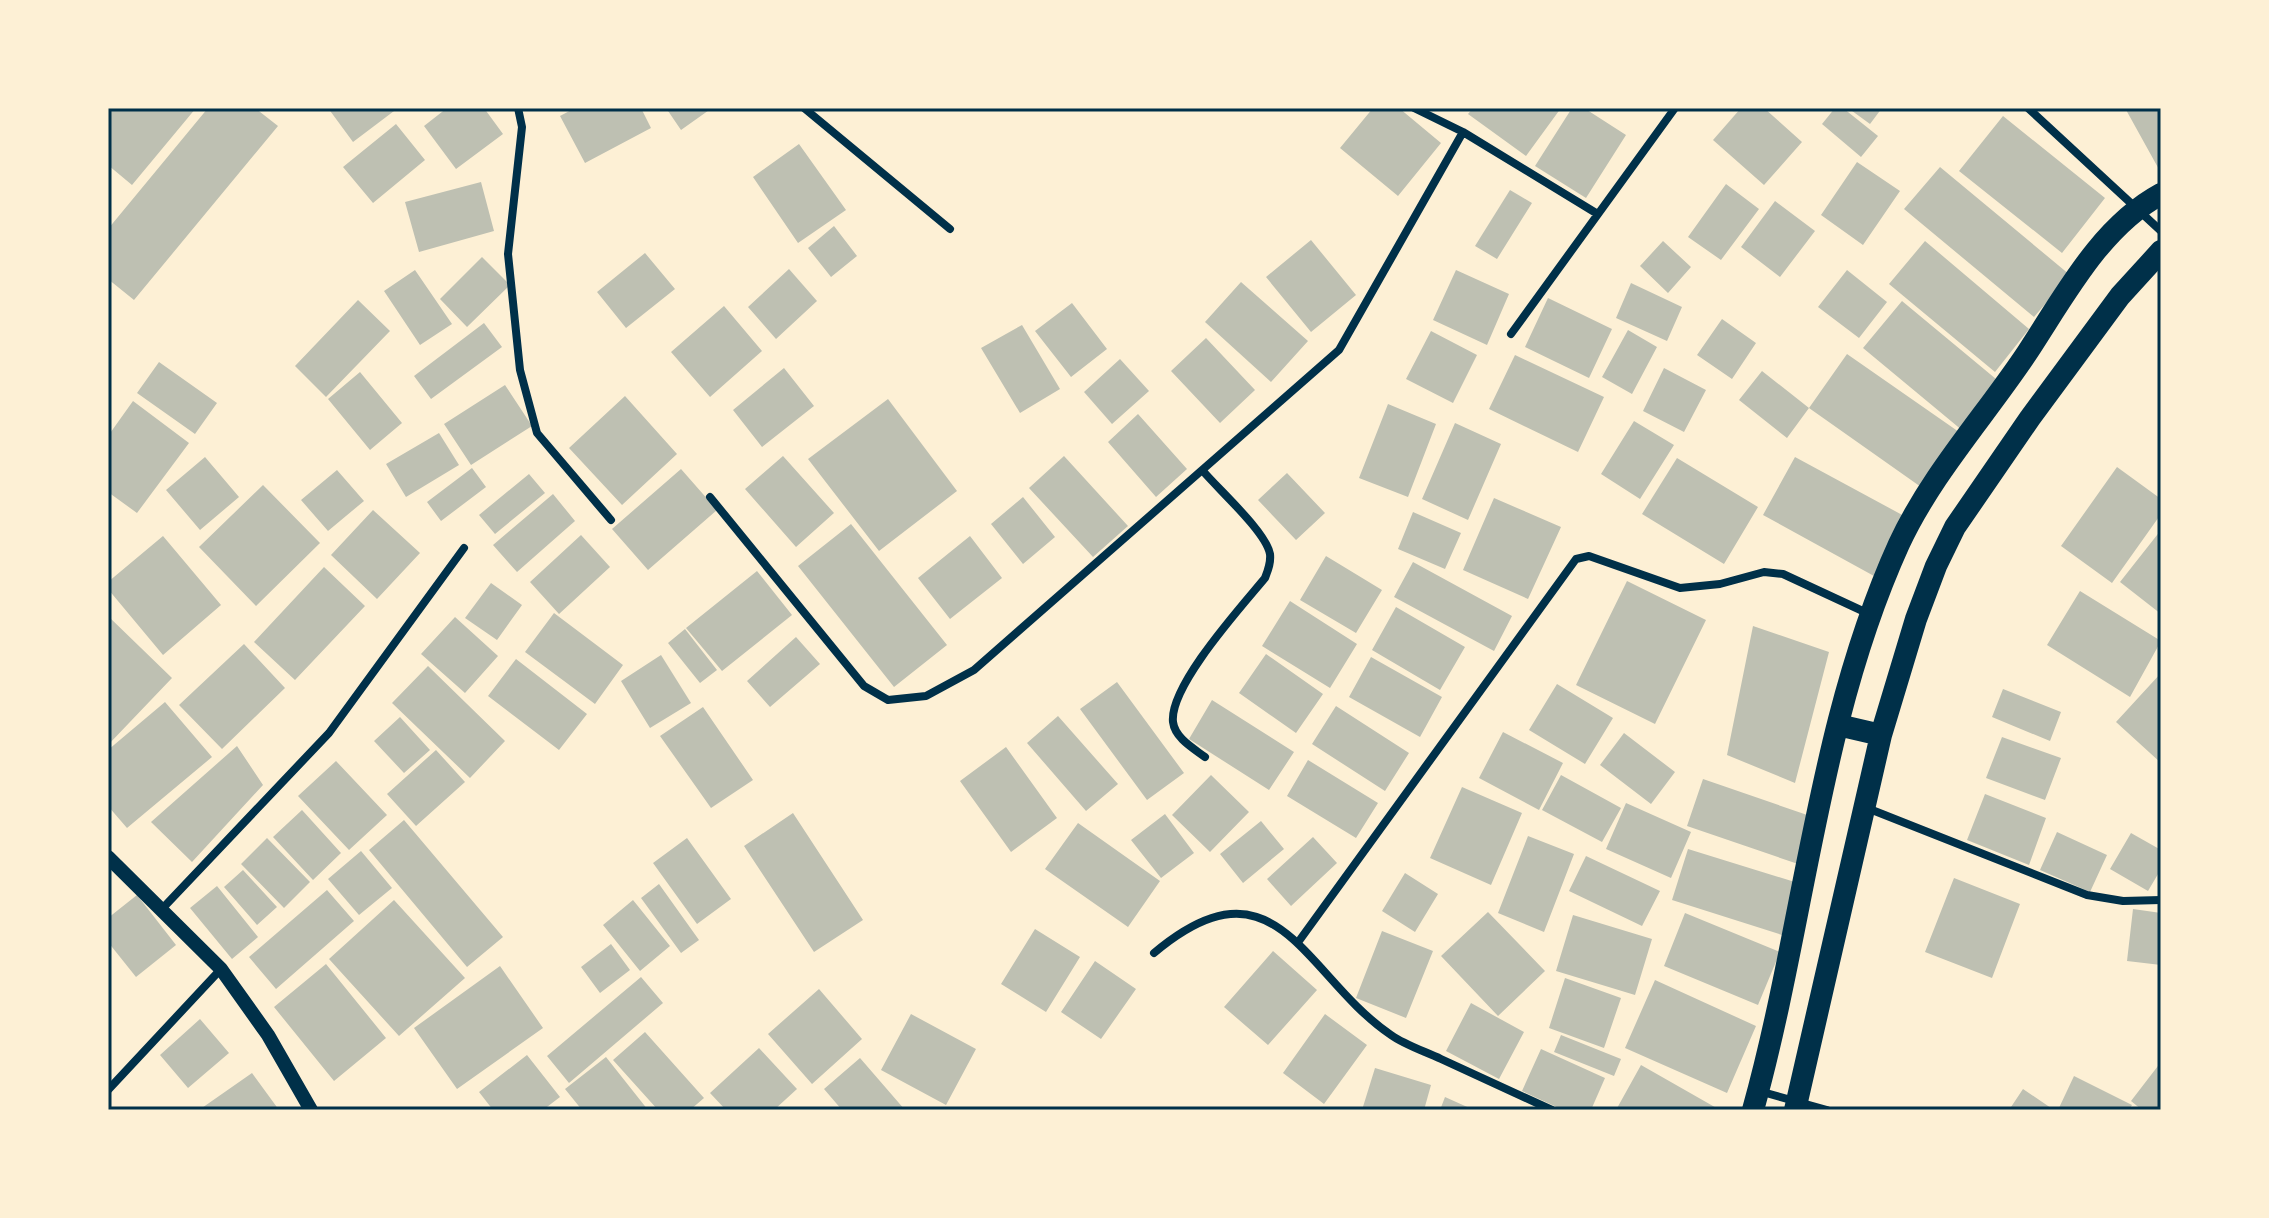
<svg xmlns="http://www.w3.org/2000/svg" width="2269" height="1218" font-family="'Varela Round',sans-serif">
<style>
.building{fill:#bec0b2}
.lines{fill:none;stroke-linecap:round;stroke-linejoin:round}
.minor{stroke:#003049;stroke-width:8}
.tertiary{stroke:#003049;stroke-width:14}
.trunk{stroke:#003049;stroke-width:22}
.neatline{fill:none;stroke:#003049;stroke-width:3}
</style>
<rect width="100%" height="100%" fill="#fdf0d5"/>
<path class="building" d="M108,108h88l-64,77 -24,-20z
M208,108h47l23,18 -144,174 -26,-21v-50z
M328,108h70l-45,34z
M447,108h37l19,26 -47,35 -32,-43z
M575,108h66l10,20 -66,35 -25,-47z
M666,108h46l-31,22z
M1373,108h26l42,35 -43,53 -58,-48z
M1473,108h88l-35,48 -58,-42z
M1572,108h12l42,27 -40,63 -51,-32z
M1741,108h23l38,34 -38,43 -51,-45z
M1835,108h8l35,28 -17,21 -39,-33z
M1848,108h34l-12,16z
M2125,108h36v65z
M2003,116l102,82 -43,55 -103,-82z
M396,124l29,36 -52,43 -30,-36z
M799,144l47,66 -48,33 -45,-66z
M1857,162l43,29 -37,54 -42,-30z
M1940,167l130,108 -36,42 -130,-108z
M481,182l13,49 -75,21 -14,-50z
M1726,184l33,25 -38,51 -33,-23z
M1510,190l22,13 -35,56 -22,-13z
M1775,201l40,30 -35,46 -39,-30z
M834,226l23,30 -26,21 -23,-29z
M1311,240l45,55 -45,37 -45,-55z
M1663,241l28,26 -23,26 -28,-27z
M1925,241l104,88 -34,43 -106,-88z
M645,253l30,36 -49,39 -29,-36z
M482,257l28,28 -43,42 -27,-28z
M789,269l28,32 -41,38 -28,-32z
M415,270l37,54 -32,21 -36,-54z
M1456,270l53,24 -22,51 -54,-25z
M1847,270l40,32 -28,36 -41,-31z
M1241,282l67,59 -37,41 -66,-60z
M1631,283l51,24 -15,34 -51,-23z
M1548,298l64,31 -23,49 -64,-31z
M358,300l32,31 -64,66 -31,-31z
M1902,301l100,83 -39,47 -100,-83z
M1072,303l35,46 -36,28 -36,-46z
M724,306l38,45 -52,46 -39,-45z
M1722,319l34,24 -24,36 -35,-24z
M484,323l18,24 -71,52 -17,-23z
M1022,325l38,64 -40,24 -39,-65z
M1628,330l29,17 -25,47 -30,-17z
M1431,331l46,24 -24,48 -47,-24z
M1206,338l49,52 -35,33 -49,-52z
M1847,354l112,78 -38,55 -112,-79z
M1515,355l89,42 -26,55 -89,-43z
M1120,359l29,32 -37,33 -28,-32z
M159,362l58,41 -22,31 -58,-41z
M784,368l30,38 -52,41 -29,-37z
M1664,368l42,22 -22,42 -41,-21z
M1762,371l47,37 -22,30 -48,-38z
M360,372l42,51 -32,27 -42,-51z
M505,385l27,41 -61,39 -27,-41z
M625,396l52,58 -55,51 -53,-57z
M888,399l69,92 -78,60 -71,-92z
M133,401l56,42 -52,70 -29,-21v-56z
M1388,404l48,20 -28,73 -49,-19z
M1138,414l49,55 -31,28 -48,-55z
M1634,421l40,24 -34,54 -39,-25z
M1455,423l46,21 -33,76 -46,-21z
M439,433l20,32 -53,32 -20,-33z
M783,456l51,57 -38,34 -51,-58z
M1064,456l64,70 -35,31 -64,-69z
M205,457l34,40 -39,33 -34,-40z
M1795,457l111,60 -32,59 -111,-61z
M1677,458l81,49 -34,57 -82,-50z
M2117,467l44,32v15l-49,69 -51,-37z
M472,468l14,19 -45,34 -14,-19z
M681,469l36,41 -69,60 -36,-41z
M337,470l27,31 -36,30 -27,-31z
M1287,473l38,40 -29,27 -38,-40z
M529,474l16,19 -50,41 -16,-19z
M263,485l57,58 -64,63 -57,-59z
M553,494l22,27 -58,51 -24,-27z
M1023,497l32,40 -32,27 -32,-40z
M1494,498l67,29 -33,72 -65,-29z
M373,510l47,43 -43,46 -46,-44z
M1413,512l48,21 -16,36 -47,-20z
M851,524l96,121 -53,42 -96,-121z
M2161,530v84l-41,-32z
M581,535l29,32 -51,47 -29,-32z
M163,536l58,69 -58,50 -55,-66v-7z
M970,536l32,42 -52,41 -32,-41z
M1326,556l56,34 -26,43 -56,-33z
M1413,562l99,54 -18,35 -100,-54z
M324,567l41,39 -70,74 -41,-38z
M757,571l35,44 -70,56 -36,-43z
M1627,581l79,39 -51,104 -79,-39z
M491,583l31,22 -25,35 -32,-22z
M2080,591l81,50 -31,56 -83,-52z
M1290,601l67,43 -27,44 -68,-42z
M1396,607l69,40 -25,43 -68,-40z
M554,613l69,52 -28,39 -70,-52z
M108,616l64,62 -64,67z
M455,617l43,39 -33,37 -44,-39z
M1753,626l76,26 -34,131 -68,-28z
M685,629l32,41 -17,13 -32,-40z
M796,637l24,27 -50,43 -23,-26z
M244,644l41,44 -63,61 -43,-44z
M1266,654l57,40 -27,39 -57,-40z
M661,655l30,48 -41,25 -29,-47z
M1371,657l71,40 -22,40 -71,-40z
M516,659l71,55 -28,36 -71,-54z
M428,666l77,75 -35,37 -78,-75z
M2161,673v90l-45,-41z
M1117,682l67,91 -37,27 -67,-91z
M1557,684l56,34 -28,46 -56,-34z
M2003,689l58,23 -11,29 -58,-24z
M1212,700l82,52 -25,38 -80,-51z
M165,702l47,55 -85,71 -19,-22v-56z
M1336,706l73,47 -24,38 -73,-47z
M703,707l50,73 -42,28 -51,-72z
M1058,716l60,68 -32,27 -59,-68z
M400,717l30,33 -26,23 -30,-32z
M1503,732l60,31 -24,47 -60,-32z
M1624,733l51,39 -24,32 -51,-39z
M2002,737l59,21 -16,42 -59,-22z
M237,746l26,39 -71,77 -41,-40z
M1006,747l51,71 -46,34 -51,-71z
M436,750l29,32 -49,44 -29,-32z
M1308,760l70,43 -22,35 -69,-42z
M336,761l51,54 -38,35 -51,-54z
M1211,775l38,37 -39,40 -38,-37z
M1561,775l60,33 -19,34 -60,-32z
M1703,779l113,39 -15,47 -114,-39z
M1462,787l60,26 -31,72 -61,-27z
M1985,794l61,24 -17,47 -62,-25z
M1626,803l65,29 -20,46 -65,-29z
M302,810l39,43 -28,27 -40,-43z
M793,813l70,107 -49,32 -70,-106z
M1165,814l29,39 -33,25 -30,-38z
M404,820l99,117 -36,30 -98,-117z
M1261,821l23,28 -41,34 -23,-29z
M1078,823l82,58 -32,46 -83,-58z
M2057,832l50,23 -17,37 -50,-22z
M2131,833l30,17v19l-13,22 -38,-22z
M1528,836l46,18 -30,78 -46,-19z
M1313,837l24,26 -46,43 -24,-27z
M267,838l43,44 -26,26 -43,-44z
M687,838l44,61 -34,25 -44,-61z
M1688,849l110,34 -16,52 -110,-35z
M361,851l31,37 -33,27 -31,-36z
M1586,856l74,35 -18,35 -73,-35z
M243,870l34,37 -20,18 -33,-38z
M1405,873l33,21 -23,38 -33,-21z
M1954,878l66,26 -28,74 -67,-26z
M659,884l40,56 -18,13 -40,-55z
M217,886l41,51 -26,22 -42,-51z
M327,890l27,31 -78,68 -27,-32z
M137,895l39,50 -40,32 -28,-35v-24z
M394,900l71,78 -66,58 -70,-77z
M633,900l37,46 -30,25 -37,-46z
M2133,909l28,4v52l-34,-4z
M1488,912l57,59 -47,45 -57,-60z
M1685,913l95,39 -22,53 -94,-39z
M1573,915l79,24 -17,56 -79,-24z
M1035,929l45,28 -34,55 -45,-28z
M1382,931l51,20 -27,67 -50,-20z
M611,944l19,26 -30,23 -19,-26z
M1273,951l44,39 -49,55 -44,-38z
M1095,961l41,28 -35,50 -40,-27z
M326,964l60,74 -52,43 -60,-74z
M500,966l43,62 -86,61 -43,-61z
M641,977l22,26 -94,80 -22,-27z
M1565,978l56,20 -17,50 -55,-20z
M1655,980l101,46 -29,67 -102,-45z
M819,989l43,50 -50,45 -44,-50z
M1471,1003l53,29 -25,47 -53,-28z
M911,1014l65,35 -30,56 -65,-35z
M1325,1014l42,31 -43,59 -41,-31z
M200,1019l29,34 -41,35 -28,-33z
M645,1032l59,66 -14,12h-32l-45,-50z
M1561,1035l60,24 -7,17 -60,-24z
M759,1048l38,41 -23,21h-48l-16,-17z
M1541,1049l64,29 -14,32h-28l-41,-19z
M527,1055l33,42 -17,13h-50l-14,-18z
M606,1057l42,53h-66l-17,-21z
M860,1058l45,52h-63l-18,-21z
M2161,1062v48h-19l-11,-9z
M1641,1065l79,45h-104z
M1375,1068l56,17 -7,25h-62z
M252,1073l27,37h-80z
M2074,1076l58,29 -3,5h-71z
M2023,1089l28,19 -1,2h-41z
M1445,1097l29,13h-34z"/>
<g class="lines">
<path class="minor" d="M518,108l4,19 -14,127 12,116 17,63 74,87
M804,108l146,121
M1414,108l49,24 133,81
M2028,108l133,123
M1511,334l164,-226
M1203,471c16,19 63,61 67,83 1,9 -2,16 -5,24 -23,28 -96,108 -92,144 2,16 20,26 32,35
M710,497l154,189 24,14 38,-4 48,-26 365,-320 124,-218
M1867,808l220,87 36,6 38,-1
M161,910l168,-177 135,-185
M1299,941l277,-382 13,-3 91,32 40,-4 44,-12 19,2 84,39
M1154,953c123,-103 150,23 237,82 14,10 33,16 50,24 37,17 74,34 111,51
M108,1090l113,-121
M1759,1091l68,19"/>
<path class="tertiary" d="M108,857l113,112 47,66 43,75"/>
<path class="trunk" d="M1838,725l43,10
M1753,1110c52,-187 65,-388 146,-566 32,-69 86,-128 128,-191 37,-56 73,-126 134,-159
M1795,1110l86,-375 35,-116 20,-53 19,-39 75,-109 90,-122 41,-45"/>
</g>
<rect width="2269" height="1218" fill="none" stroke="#fdf0d5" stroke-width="220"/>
<rect x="110" y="110" width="2049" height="998" class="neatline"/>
</svg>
